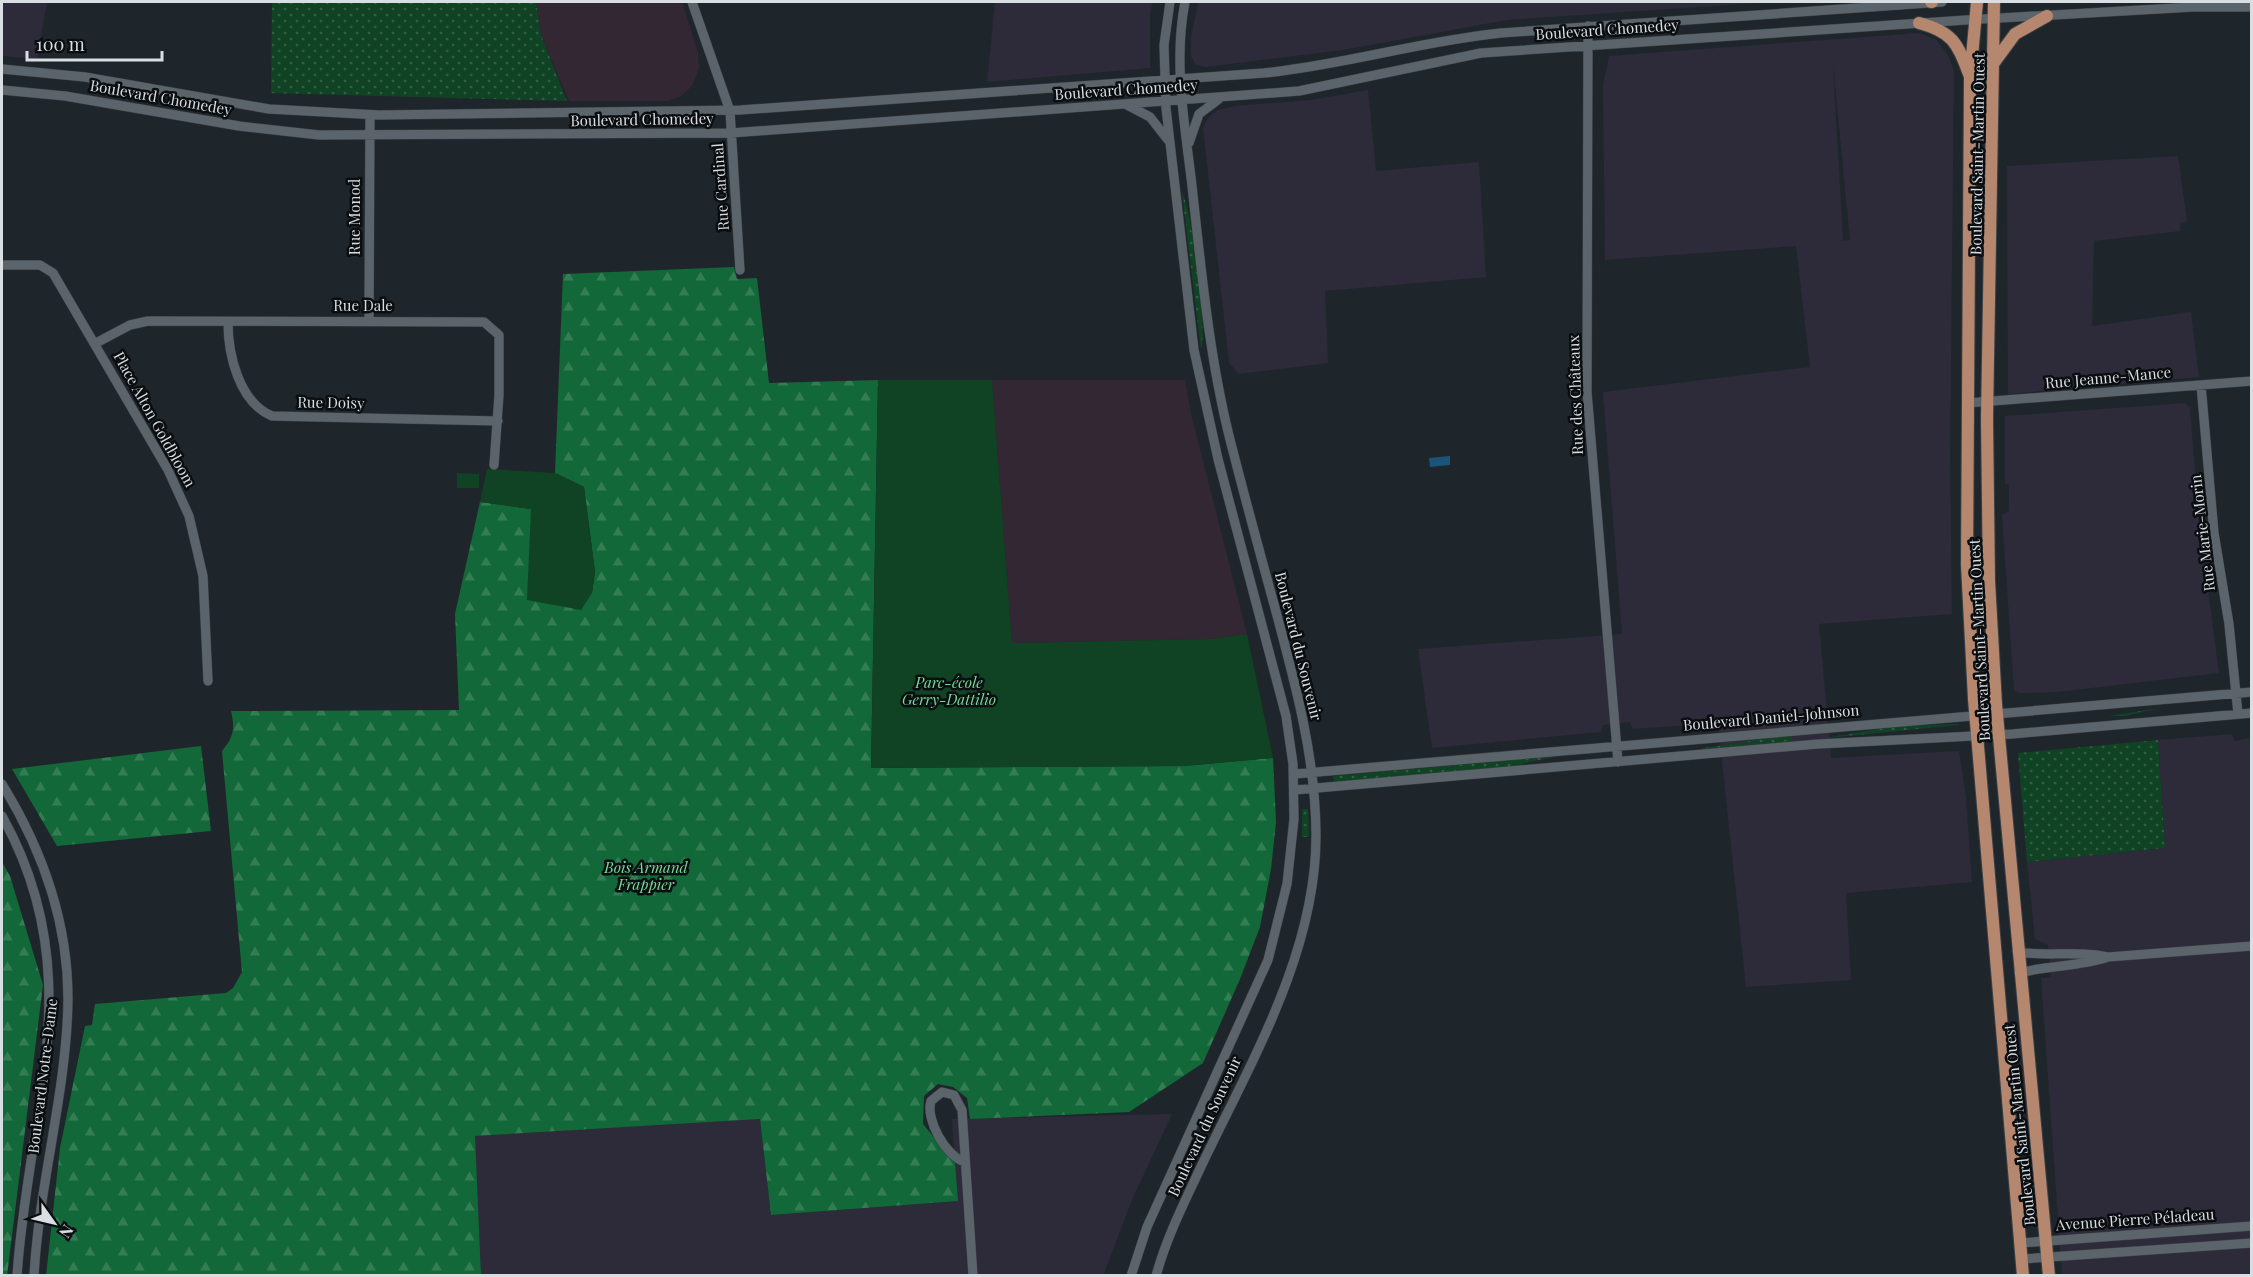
<svg xmlns="http://www.w3.org/2000/svg" width="2253" height="1277" font-family="'Playfair Display',serif">
<style>
.commercial{fill:#2d2a3a;fill-rule:evenodd}
.education{fill:#342734}
.grass{fill:url(#grass-dots)}
.forest{fill:url(#forest-firs)}
.green{fill:#0f4324}
.water{fill:#1a547b}
.lines{fill:none;stroke-linecap:round;stroke-linejoin:round}
.minor-casing{stroke:#3a4145;stroke-width:10}
.major-casing{stroke:#3a4145;stroke-width:14}
.minor{stroke:#5b646a;stroke-width:9}
.major{stroke:#b6876f;stroke-width:12}
.labels{text-anchor:middle;dominant-baseline:central;stroke-width:5;stroke-linejoin:round;paint-order:stroke}
.street-label{font-size:15px;fill:#d9dee2;stroke:#0b0e11}
.park-label{font-size:15px;font-style:italic;fill:#75dd97;stroke:#0b0e11}
</style>
<defs>
<pattern id="grass-dots" width="8" height="8" patternUnits="userSpaceOnUse" patternTransform="scale(1.5)"><rect width="8" height="8" fill="#0f4324"/><path d="M2 2h.1M6 6h.1" fill="none" stroke="#315e44" stroke-width="1.8" stroke-linecap="round"/></pattern>
<pattern id="forest-firs" width="22" height="20" patternUnits="userSpaceOnUse" patternTransform="scale(1.5)"><rect width="22" height="20" fill="#126838"/><path d="M5 1l3.5 6h-7zM16 11l3.5 6h-7z" fill="#347d54"/></pattern>
</defs>
<rect width="100%" height="100%" fill="#1f262b"/>
<path class="commercial" d="M2,2h45l-10,57 -35,-3z
M995,2h158l-3,10v56l-163,14z
M1198,2h575l-266,18 -164,30 -137,17 -10,-2 -5,-9v-18z
M1919,33l18,7 12,17 5,15 -4,385 2,157 -133,10 12,134 128,-7 7,46 6,85 -126,11 5,87 -105,7 -28,-264 -85,6 -3,-7 -27,3 -2,7 -169,16 -14,-99 204,-15 -19,-242 207,-25 -14,-121 -191,14 -2,-175 6,-29zM1833,65l17,175 -13,1 6,-1z
M1368,90l8,81 103,-9 7,115 -161,14 3,72 -89,11 -10,-11 -26,-236 6,-10 9,-7 17,-4 76,-6z
M2178,156l9,65 -7,2 1,8 -87,10 -2,85 99,-14 8,65 -191,17 -1,-228z
M2185,403l5,5 9,113 20,152 -161,19 -37,1 -7,-2 -12,-176 7,-4v-26l-4,-1v-68z
M2232,734l2,7 17,-3v537h-189l-21,-297 10,-1 -3,-32 -13,-6 -8,-77 138,-14 -7,-108z
M1172,1114l-40,86 -29,76 -622,-1 -7,-139 286,-17 11,96 186,-14 -5,-82z"/>
<path class="education" d="M536,2h146l16,51 1,15 -7,18 -11,10 -13,5h-99l-28,-66z
M992,380h193l6,34 56,220 -37,5 -198,4z"/>
<path class="grass" d="M272,2h264l5,33 26,66 -296,-8z
M1182,193c9,11 26,145 19,156z
M2160,708l-35,8h-16z
M1959,724v1l-133,13 70,-12z
M1792,735v6l-89,8v-1z
M2158,740l7,108 -138,14 -9,-109z
M1558,756l-51,11 -173,15 -1,-6z
M1302,809h6l1,28h-7z"/>
<path class="forest" d="M734,267l3,12 20,-1 12,105 109,-3 -7,388 313,-2 89,-8 3,64 -5,47 -11,58 -20,52 -37,84 -74,49 -159,7 -3,-21 -14,-11 -15,-3 -14,12 -1,28 32,39 3,38 -187,14 -11,-96 -285,17 6,139 -435,1 14,-128 25,-122 7,-1 3,-21 131,-11 7,-5 9,-16 -20,-221c12,-14 13,-23 9,-40l228,-1 -4,-96 25,-112 51,7 61,84 3,-21 -11,-85 -29,-14 8,-199z
M201,746l10,85 -154,15 -45,-77z
M2,862l8,14 33,109 -36,291 -5,-1z"/>
<path class="green" d="M878,380h114l20,263 198,-4 37,-5 26,124 -89,8 -313,2z
M487,469l68,4 29,14 11,85 -3,21 -11,17 -54,-10 4,-91 -51,-7z
M457,473l22,1v14h-22z"/>
<path class="water" d="M1450,456v9l-20,2 -1,-9z"/>
<g class="lines">
<defs>
<path id="minor" d="M692,2l38,109 10,159
M1588,26l-1,366 31,370
M2,69l83,8 184,32 110,6 361,-5 524,-37c80,-8 157,-32 237,-40l441,-31
M2,90l63,6 174,30 80,9 412,-2 568,-42 182,-38 485,-33 227,-13h59
M1127,105l23,12 18,23
M1189,143l10,-29 20,-15
M2,265h38l13,8 115,197 21,46 14,60 5,105
M369,320l1,-205
M228,322c0,33 11,80 44,94l226,5
M96,343l34,-18 18,-4 336,1 15,13v60l-5,70
M2201,385l13,148 15,91 9,90
M1967,403l285,-22
M1294,774l958,-82
M2,784c40,65 66,137 66,215 -1,92 -29,184 -34,277
M1294,790l524,-46 194,-10 240,-21
M2,816c89,159 26,293 15,460
M2017,952c31,5 61,-2 91,5
M2019,973c30,-8 60,-6 89,-16l144,-11
M965,1162c-19,-5 -40,-43 -34,-61l11,-9 12,3 8,15 11,166
M2020,1243l232,-17
M2022,1259l230,-16
M1131,1276l16,-49 121,-267 19,-76 7,-65 -1,-55 -7,-48 -68,-257 -24,-109 -28,-242 -2,-63 6,-43
M1156,1276c10,-37 27,-71 43,-105 49,-104 117,-216 117,-335 0,-78 -21,-153 -41,-228 -14,-51 -28,-102 -41,-153 -24,-88 -32,-179 -42,-269 -7,-61 -19,-123 -7,-184"/>
<path id="major" d="M1931,2h1
M1977,2l-7,76 -3,487 7,134 49,577
M1994,2l-7,417 2,162 7,123 53,572
M1919,23c34,9 38,20 50,51
M1993,64l22,-30 32,-18"/>
</defs>
<use href="#minor" class="minor-casing"/>
<use href="#major" class="major-casing"/>
<use href="#minor" class="minor"/>
<use href="#major" class="major"/>
</g>
<g class="labels">
<g class="street-label">
<text transform="translate(1607 29) rotate(-4)">Boulevard Chomedey</text>
<text transform="translate(1126 89) rotate(-4)">Boulevard Chomedey</text>
<text transform="translate(161 97) rotate(10)">Boulevard Chomedey</text>
<text transform="translate(642 119) rotate(-1)">Boulevard Chomedey</text>
<text transform="translate(1977 154) rotate(-89)">Boulevard Saint-Martin Ouest</text>
<text transform="translate(720 187) rotate(-94)">Rue Cardinal</text>
<text transform="translate(354 217) rotate(-90)">Rue Monod</text>
<text x="363" y="305">Rue Dale</text>
<text transform="translate(2108 377) rotate(-5)">Rue Jeanne-Mance</text>
<text transform="translate(1575 395) rotate(-92)">Rue des Châteaux</text>
<text transform="translate(331 402) rotate(1)">Rue Doisy</text>
<text transform="translate(155 419) rotate(61)">Place Alton Goldbloom</text>
<text transform="translate(2202 533) rotate(-97)">Rue Marie-Morin</text>
<text transform="translate(1979 640) rotate(-93)">Boulevard Saint-Martin Ouest</text>
<text transform="translate(1299 646) rotate(76)">Boulevard du Souvenir</text>
<text transform="translate(1771 717) rotate(-5)">Boulevard Daniel-Johnson</text>
<text transform="translate(42 1076) rotate(-83)">Boulevard Notre-Dame</text>
<text transform="translate(2019 1125) rotate(-96)">Boulevard Saint-Martin Ouest</text>
<text transform="translate(1204 1126) rotate(-65)">Boulevard du Souvenir</text>
<text transform="translate(2135 1219) rotate(-4)">Avenue Pierre Péladeau</text>
</g>
<g class="park-label">
<text x="949" y="682">Parc-école<tspan x="949" dy="17">Gerry-Dattilio</tspan></text>
<text x="646" y="867">Bois Armand<tspan x="646" dy="17">Frappier</tspan></text>
</g>
</g>
<rect width="2253" height="1277" fill="none" stroke="#d9dee2" stroke-width="6"/>
<g transform="translate(54 1223) rotate(124)" stroke="#0b0e11" stroke-width="4.5" paint-order="stroke">
<path d="M0-4.5L10 22L0 15L-10 22Z" fill="#d9dee2"/>
<text y="-9" font-size="16" font-weight="bold" text-anchor="middle" fill="#d9dee2">N</text>
</g>
<path d="M27 51v9h135v-9" fill="none" stroke="#d9dee2" stroke-width="3"/>
<text x="36" y="51" font-size="18" fill="#d9dee2" stroke="#0b0e11" stroke-width="4.5" paint-order="stroke">100 m</text>
</svg>
